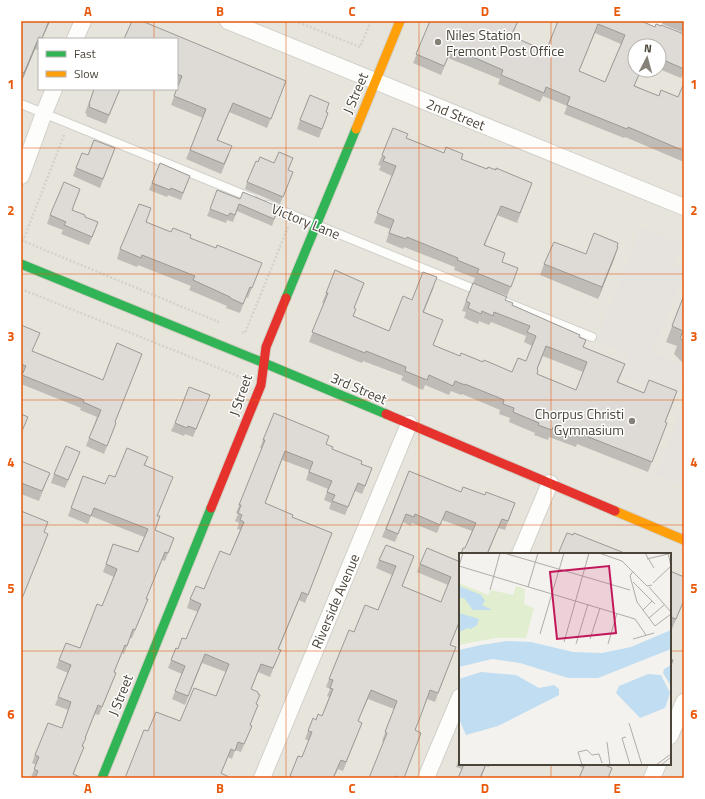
<svg xmlns="http://www.w3.org/2000/svg" width="705" height="799" font-family="'Titillium Web',sans-serif">
<style>
.residential{fill:#e7e4dc;fill-rule:evenodd}
.parking{fill:#e6e3df}
.lines{fill:none;stroke-linecap:round;stroke-linejoin:round}
.lane-casing{stroke:#d2d0cb;stroke-width:10}
.street-casing{stroke:#d2d0cb;stroke-width:18}
.fast-casing{stroke:#d3cfc5;stroke-width:11}
.slow-casing{stroke:#d3cfc5;stroke-width:11}
.jam-casing{stroke:#d3cfc5;stroke-width:11}
.path{stroke:#d3d2cc;stroke-width:2.5;stroke-dasharray:2 2;stroke-linecap:butt}
.lane{stroke:#fdfdfc;stroke-width:8}
.street{stroke:#fdfdfc;stroke-width:16}
.fast{stroke:#30b455;stroke-width:9}
.slow{stroke:#ff9f0a;stroke-width:9}
.jam{stroke:#e5322d;stroke-width:9}
.wall{fill:#bfbcb8;fill-rule:evenodd}
.shaded-wall{fill:#9b9996}
.building{fill:#dedbd6;stroke:#9b9996;fill-rule:evenodd}
.grid{fill:none;stroke:#e8590c;stroke-width:1;stroke-opacity:0.55}
.poi-dot{fill:#868178;stroke:#fff;stroke-width:1.5}
.labels{text-anchor:middle;dominant-baseline:central;stroke-width:3;stroke-linejoin:round;paint-order:stroke}
.poi-label{font-size:14px;fill:#4b4439;stroke:#fff;text-anchor:start}
.street-label{font-size:14px;fill:#4b4439;stroke:#fff}
.inset-road{fill:none;stroke:#b0aca6;stroke-width:1}
.view{fill:#c2185b;fill-opacity:0.15;stroke:#c2185b;stroke-width:2}
.inset-edge{fill:none;stroke:#4b4439;stroke-width:2}
.neatline{fill:none;stroke:#e8590c;stroke-width:1.5}
.grid-label{font-size:13px;text-anchor:middle;font-weight:bold;fill:#e8590c}
</style>
<rect width="100%" height="100%" fill="#f4f2ee"/>
<path class="residential" d="M21,21h604l59,17v740h-663zM39,39h138v50h-138zM635,46h24v24h-24zM460,554h210v210h-210z"/>
<path class="parking" d="M642,227l39,17 -8,21 11,4v5l-32,78 32,14v16h-2l-7,17 -54,-22 9,-22 -34,-14z
M684,403v82l-28,-10z"/>
<g class="lines">
<defs>
<path id="lane" d="M21,104l231,94
M268,205l213,87
M503,301l89,36"/>
<path id="street" d="M228,21l456,186
M75,39l8,-18
M21,176l23,-63 10,-24
M520,554l30,-71
M670,736l14,-34
M262,778l147,-354
M426,778l34,-81
M652,778l6,-14"/>
<path id="fast" d="M21,264l243,99 122,51
M286,298l70,-169
M102,778l109,-270"/>
<path id="slow" d="M356,129l44,-108
M615,511l69,29"/>
<path id="jam" d="M386,414l229,97
M211,508l50,-123 5,-38 20,-49"/>
</defs>
<use href="#lane" class="lane-casing"/>
<use href="#street" class="street-casing"/>
<use href="#fast" class="fast-casing"/>
<use href="#slow" class="slow-casing"/>
<use href="#jam" class="jam-casing"/>
<path class="path" d="M295,21l65,26 11,-26
M64,135l-41,106 196,81
M21,289l222,89
M242,332l3,1 43,-106"/>
<use href="#lane" class="lane"/>
<use href="#street" class="street"/>
<use href="#fast" class="fast"/>
<use href="#slow" class="slow"/>
<use href="#jam" class="jam"/>
</g>
<path class="wall" d="M21,21h29l-8,18h-3v7l-2,4 -2,-1 -14,34z
M430,21h88l-6,16 34,14 12,-29 -2,-1h85l14,6 29,7v38l-3,6 -22,-9v-23h-24v40l24,10 19,1 6,-14v79l-59,-25 -1,1 -60,-24 3,-8 -24,-10 -3,6 -42,-18 2,-5 -52,-21 -7,17 -28,-12zM595,33l26,11 -16,38 -26,-11z
M663,21h21v12l-22,-9z
M177,39l109,42 -19,47 -38,-16 -11,28 11,15 -8,19 -35,-15 17,-41 -32,-13 7,-20h-1z
M94,89h26l-14,35 -20,-8 1,-2 -2,-1z
M300,120l25,1 -6,17 -22,-9z
M407,138l37,15 19,1 -1,5 25,10 9,1 36,13 -15,40 -20,-8 -12,30 17,17 16,6 -11,28 -34,-13 2,-5 -21,-8 1,-3 -51,-20 -1,2 -17,-7 4,-13 -16,-6 18,-47 -13,-6 2,-4 -3,-1 4,-10z
M115,148l-15,40 -27,-12 3,-8 12,-13z
M258,162l35,10 -13,32 -35,-15 2,-7z
M160,163l30,13 -9,24 -13,-5 -1,2 -18,-7z
M80,189l-8,21 13,7 10,14 -6,14 -28,-11 2,-4 -16,-6 3,-9z
M240,199l39,8 -7,19 -35,-15 -4,11 -6,-2 -1,3 -19,-7 3,-7z
M146,222l25,10 19,6 68,34 -10,26 -2,-1 -6,16 -14,-5 1,-2 -38,-16 2,-4 -53,-21 -1,2 -20,-8 3,-10z
M617,247h1l-4,12 -16,40 -58,-24 4,-11z
M364,283l-10,25 -1,8 36,15 23,-31 22,-13 -10,25 19,8 -10,25 27,11 23,6 29,10 14,-11 6,-15 -8,-4 2,-6 -35,-14 -2,3 -10,-4 -1,3 -14,-6 2,-6 -4,-1 11,-28 32,17 7,5 67,32 4,10 42,17 -7,18 26,11 30,8 -9,21 2,1 -19,49 -71,-28 -1,3 -27,-10 -1,3 -14,-5 1,-2 -26,-11 1,-4 -11,-4 1,-4 -7,-3 -31,-13 -1,1 -10,-4 -2,4 -24,-10 -2,5 -22,-10 2,-4 -40,-15 -1,2 -53,-21 15,-39h-2l4,-10zM543,356l40,16 -7,18 -39,-16v-4z
M684,295v69l-10,-10 3,-8 -11,-4z
M21,325l11,26 71,29 39,-26 -27,68 1,1 -12,31 -18,-8 11,-29 -17,-7 1,-2 -60,-24v-6l2,-4 -2,-1z
M210,395l-17,42 -8,-3 -1,2 -13,-5 4,-8z
M329,436l-3,8 6,6 29,14 8,13 -7,17 -7,-3 -10,24 -16,-6 2,-6 -7,-3 4,-11 -22,-9 3,-10 -27,-10 -17,43 27,14 40,16 -27,70 -6,-3 -20,49 2,1 -11,27 -12,-5 -7,17 7,5 -2,10 -1,9 -5,12 2,1 -11,26 -6,-2 -3,9 -4,-2 -7,17 -73,-43 32,-10 36,-25 10,-24 -24,-9 -17,42 -13,-6 10,-25 -14,-6 8,-20 2,1 8,-10 12,-27 -11,-4 3,-9 14,-10 26,-34 10,-25 -3,-1 2,-6 -4,-2 3,-7 -2,-1 26,-65h-2l3,-8z
M148,457l-3,8 12,51 -2,14 19,8 -9,23 -3,-1 -16,39h2l-16,39h-2l-6,16 -2,-1 -8,19 -1,9 -14,34 -4,-1 -10,24 -11,36 6,4h-47l-2,-1 5,-12 -4,-2 3,-8 27,-27 6,-18 -13,-5 13,-32 -12,-5 3,-8 21,-12 22,-42 12,-29 -11,-5 10,-28 25,8 6,-15 -53,-21 -3,8 -20,-8 15,-40 22,8z
M77,460l-12,28 -14,-5 3,-9z
M21,461l25,22 -7,18 -18,-7z
M409,471l52,21 24,3 30,8 -10,27 -7,-2 -10,26h-27l4,-6 7,-17 -30,-11 -5,13 -25,-10 -1,3 -8,-4 -8,20 -13,-5z
M414,556l-12,31 39,15 7,-17 -31,-13 3,-8 38,-3 2,-5v65l-10,24 3,10 -18,47 -8,-3 -12,31 -11,48h-35l15,-36 -2,-1 12,-32 -26,-10 -10,22 1,10 -16,40 -5,-2 -4,9h-45l9,-22 4,1 7,-16 -4,-2 3,-8 8,-11 6,-4 7,-19 -2,-1 3,-7 -4,-2 3,-8 25,-47 24,-22 14,-35 -16,-7 3,-8z
M670,571l14,30 -12,28 -2,-1z
M460,756v8h30l-1,3 -3,-1 -5,12h-23l4,-9 -6,-2z
M576,764h33l-1,2v12l-32,-13z"/>
<path class="shaded-wall" d="M49,21h1l-8,18z
M39,37l-4,12 -14,34 3,-10z
M618,247l-4,12 -16,40 4,-12z"/>
<path class="building" d="M21,21h28l-7,17 -3,-1 -15,36 -3,-1z
M132,21h10l144,60 -15,38 -38,-16 -16,37 15,6 -8,18 -34,-14 16,-41 -32,-13 8,-20 -5,-2v-35h-53z
M430,21h88l-7,15 35,15 12,-30h83l14,6 1,-3 5,2v-1l23,9v35l-25,-11v-12h-24v24h6l-7,16 25,10 2,-6 17,7 6,-14v68l-56,-24 -1,2 -60,-24 3,-8 -24,-10 -2,6 -43,-18 2,-5 -51,-22 -8,18 -28,-12zM598,24l27,11 -20,47 -26,-11z
M94,89h26l-11,26 -20,-8 1,-2 -1,-1z
M310,95l19,8 -3,9 2,1 -6,16 -22,-9z
M393,128l15,6 -2,4 38,15 2,-6 17,7 -2,5 26,10 1,-2 8,3v-2l36,15 -12,30 -19,-7 -17,39 21,8 -3,9 16,6 -7,19 -34,-14 2,-4 -22,-9 1,-2 -51,-21 -1,2 -17,-6 5,-13 -17,-7 19,-47 -13,-5 2,-4 -3,-2z
M94,140l21,8 -12,31 -27,-11 6,-15 6,2z
M279,152l14,6 -5,12 5,2 -10,25 -36,-15 9,-21 2,1 2,-5 14,6z
M160,163l30,13 -7,17 -12,-5 -1,2 -18,-7z
M64,182l16,7 -8,21 13,5v2l13,5 -6,15 -28,-12 2,-3 -16,-7z
M217,190l23,9 3,-7 36,15 -5,12 -35,-15 -4,11 -5,-2 -2,3 -18,-7z
M139,204l12,4 -5,14 25,10 2,-4 18,7 -1,3 26,10 1,-3 45,18 -10,25 -2,-1 -7,17 -13,-6v-1l-37,-17 2,-4 -53,-21 -1,3 -21,-9z
M594,233l24,10 -1,4h1l-16,40 -58,-23 10,-22 32,12z
M335,270l29,13 -10,25 2,1 -3,7 36,15 14,-35 9,4 11,-28 14,5 -14,35 20,8 -10,25 27,11 1,-3 22,9 1,-2 28,12 6,-14 8,3 10,-25 -9,-4 3,-6 -36,-14 -1,4 -11,-5 -1,3 -13,-6 2,-5 -4,-2 7,-18 34,14 -2,3 8,3 -1,2 68,30 -1,2 7,3 -3,7 42,17 -8,18 27,11 5,-13 28,11 -12,31 2,1 -15,39 -71,-28 -2,3 -26,-10 -1,3 -14,-5 1,-2 -26,-11 1,-4 -11,-4 1,-4 -7,-3 -32,-13v1l-10,-4 -2,5 -24,-11 -2,5 -22,-9 1,-4 -40,-16 -1,2 -53,-21 16,-39h-2zM546,346l41,16 -11,28 -39,-16 1,-4 -1,-1z
M684,295v47l-4,-4 3,-7 -11,-5z
M21,325l19,8 -8,18 71,29 14,-37 25,11 -27,68 1,1 -9,23 -18,-8 12,-28 -18,-8 1,-2 -62,-25 4,-9 -5,-2z
M189,387l21,8 -14,34 -8,-3 -1,2 -12,-5z
M274,413l55,23 -3,8 7,3 -1,2 30,12 -1,3 11,4 -7,18 -7,-3 -10,24 -16,-6 3,-6 -8,-3 5,-11 -23,-9 4,-10 -28,-11 -20,52 28,12 -1,2 40,16 -24,62 -6,-3 -24,57 3,1 -8,18 -12,-4 -10,25 7,3v2l2,1 -4,9 2,1 -8,20 2,1 -8,18 -6,-2 -3,9 -4,-2 -10,24 8,4 -1,1h-103l19,-48 4,1 8,-19 24,9 14,-33 22,8 13,-32 -24,-10 -17,42 -13,-5 10,-25 -14,-6 5,-12 2,1 4,-11 4,1 15,-35 -11,-5 6,-13 8,3 16,-38 10,4 14,-33 -4,-2 2,-5 -4,-2 3,-8h-2l26,-65h-2z
M21,414l7,3 -6,14 -1,-1z
M66,446l14,6 -12,28 -14,-6z
M127,448l21,9 -4,8 29,12 -16,39h3l-5,14 19,8 -6,15 -3,-1 -19,47h2l-13,31 -2,-1 -6,17 -2,-1 -11,27 2,1 -14,34 -4,-2 -13,33h1l-4,8 2,1 -11,27 7,3v1h-45l3,-7 -4,-2 5,-12 -4,-2 13,-32 14,5 9,-26 -13,-5 13,-32 -12,-5 7,-17 14,5 17,-44 5,2 15,-37 -11,-5 7,-20 25,8 10,-23 -54,-21 -3,8 -20,-8 12,-32 22,8 4,-9 6,2z
M21,461l29,12 -8,18 -21,-8z
M409,471l52,21 2,-5 22,8 1,-3 29,11 -7,18 -6,-2 -15,35h-26l2,-6h2l11,-25 -30,-12 -6,14 -25,-11 -1,3 -8,-3 -8,20 -12,-5z
M21,511l27,11 -4,10 4,2 -27,67z
M567,533l6,2 1,-2 53,21h-69z
M386,545l28,11 -12,30 39,16 10,-25 -31,-13 7,-16 31,13 2,-5v64l-10,25 6,2 -18,46 -8,-3 -9,25 -6,15 6,3 -17,45h-4l-4,-2 -1,2h-26l18,-45 -2,-1 12,-31 -26,-11 -13,31 4,2 -16,39 -5,-2 -8,18h-39l-4,-2 8,-20 4,1 10,-25 -4,-1 5,-13 3,2 2,-6 4,2 11,-27 -3,-1 3,-8 -4,-1 20,-49 5,2 11,-27 13,5 18,-44 -17,-6z
M670,571l14,6v23l-8,19 -6,-2z
M670,659l3,1 -3,8z
M464,764h22l-6,14h-22z
M585,764h23l-1,2 5,2 -4,10h-29z"/>
<path class="grid" d="M154,21v18M286,21v757M419,21v757M551,21v533M154,89v689M21,148h663M21,274h663M21,400h663M21,525h663M21,651h439M670,651h14M551,764v14"/>
<g class="poi-dot">
<circle cx="438" cy="42" r="4"/>
<circle cx="632" cy="421" r="4"/>
</g>
<g class="labels">
<g class="poi-label">
<text x="446" y="34">Niles Station<tspan x="446" dy="16">Fremont Post Office</tspan></text>
<text x="624" y="413" text-anchor="end">Chorpus Christi<tspan x="624" dy="16">Gymnasium</tspan></text>
</g>
<g class="street-label">
<text transform="translate(355 93) rotate(-67)">J Street</text>
<text transform="translate(456 114) rotate(22)">2nd Street</text>
<text transform="translate(306 221) rotate(22)">Victory Lane</text>
<text transform="translate(359 388) rotate(23)">3rd Street</text>
<text transform="translate(240 395) rotate(-71)">J Street</text>
<text transform="translate(335 601) rotate(-67)">Riverside Avenue</text>
<text transform="translate(120 695) rotate(-68)">J Street</text>
</g>
</g>
<g transform="translate(459 553)">
<rect width="212" height="212" fill="#f4f2ee"/>
<path d="M0,30l29,12 3,-5 22,5 3,-9 9,3 -1,15 10,4 -8,30h-31l-36,7z" fill="#e1eecf"/>
<path d="M0,33l22,9 4,6 -3,4 10,5h-19l-9,-12h-5zM0,60l20,6 -2,6 -6,4 -3,-1 -9,4zM212,77v19l-73,29h-30l-48,-15 -28,-4 -33,8v-17l22,-5 26,-4 24,1 42,10 29,1 29,-6zM212,112v21l-8,-13 1,-4zM22,119l35,3 23,13 15,-3 5,4v6l-61,31 -32,9 -7,-16v-40zM189,121l13,1 9,18 -5,15 -25,10 -24,-25 3,-7z" fill="#c0ddf1"/>
<path class="inset-road" d="M45,0l126,37M140,0l23,8 25,25 5,-1M186,0l9,15M209,0l3,13M188,6l21,-5M0,13l176,53 11,16M0,13l4,-13M174,18l-3,5 7,26 18,24 16,-12M174,29l22,22M194,30l18,-17M69,34l10,-34M190,34l22,25M31,37l10,-37M184,57l9,-9M190,65l15,-13M81,81l24,-81M131,86l10,-31M174,86l21,-6M105,89l25,-89M117,91l12,-40M149,91l9,-31M170,170l13,42M167,184l-4,1 8,27M148,189l3,23M123,212l-4,-13 9,-2 5,5 7,-1 3,9M197,212l15,-11M202,212l10,-8"/>
<path class="view" d="M150,13l7,67 -59,6 -7,-67z"/>
<rect width="212" height="212" class="inset-edge"/>
</g>
<rect width="705" height="799" fill="none" stroke="#ffffff" stroke-width="44"/>
<rect x="38" y="38" width="140" height="52" fill="#ffffff" stroke="#b7b4b0"/>
<rect x="46" y="51" width="20" height="6" fill="#30b455" stroke="#b7b4b0"/>
<text x="74" y="58" font-size="12" fill="#4b4439">Fast</text>
<rect x="46" y="71" width="20" height="6" fill="#ff9f0a" stroke="#b7b4b0"/>
<text x="74" y="78" font-size="12" fill="#4b4439">Slow</text>
<g transform="translate(647 58) rotate(6)"><circle r="19" fill="#ffffff" stroke="#b7b4b0"/>
<path d="M0-3L7 15L0 10L-7 15Z" fill="#868178"/>
<text y="-6" font-size="11" font-weight="bold" text-anchor="middle" fill="#4b4439">N</text>
</g>
<rect x="22" y="22" width="661" height="755" class="neatline"/>
<g class="grid-label">
<text x="88" y="16">A</text>
<text x="220" y="16">B</text>
<text x="352" y="16">C</text>
<text x="485" y="16">D</text>
<text x="617" y="16">E</text>
<text x="11" y="89">1</text>
<text x="694" y="89">1</text>
<text x="11" y="215">2</text>
<text x="694" y="215">2</text>
<text x="11" y="341">3</text>
<text x="694" y="341">3</text>
<text x="11" y="467">4</text>
<text x="694" y="467">4</text>
<text x="11" y="593">5</text>
<text x="694" y="593">5</text>
<text x="11" y="719">6</text>
<text x="694" y="719">6</text>
<text x="88" y="793">A</text>
<text x="220" y="793">B</text>
<text x="352" y="793">C</text>
<text x="485" y="793">D</text>
<text x="617" y="793">E</text>
</g>
</svg>
